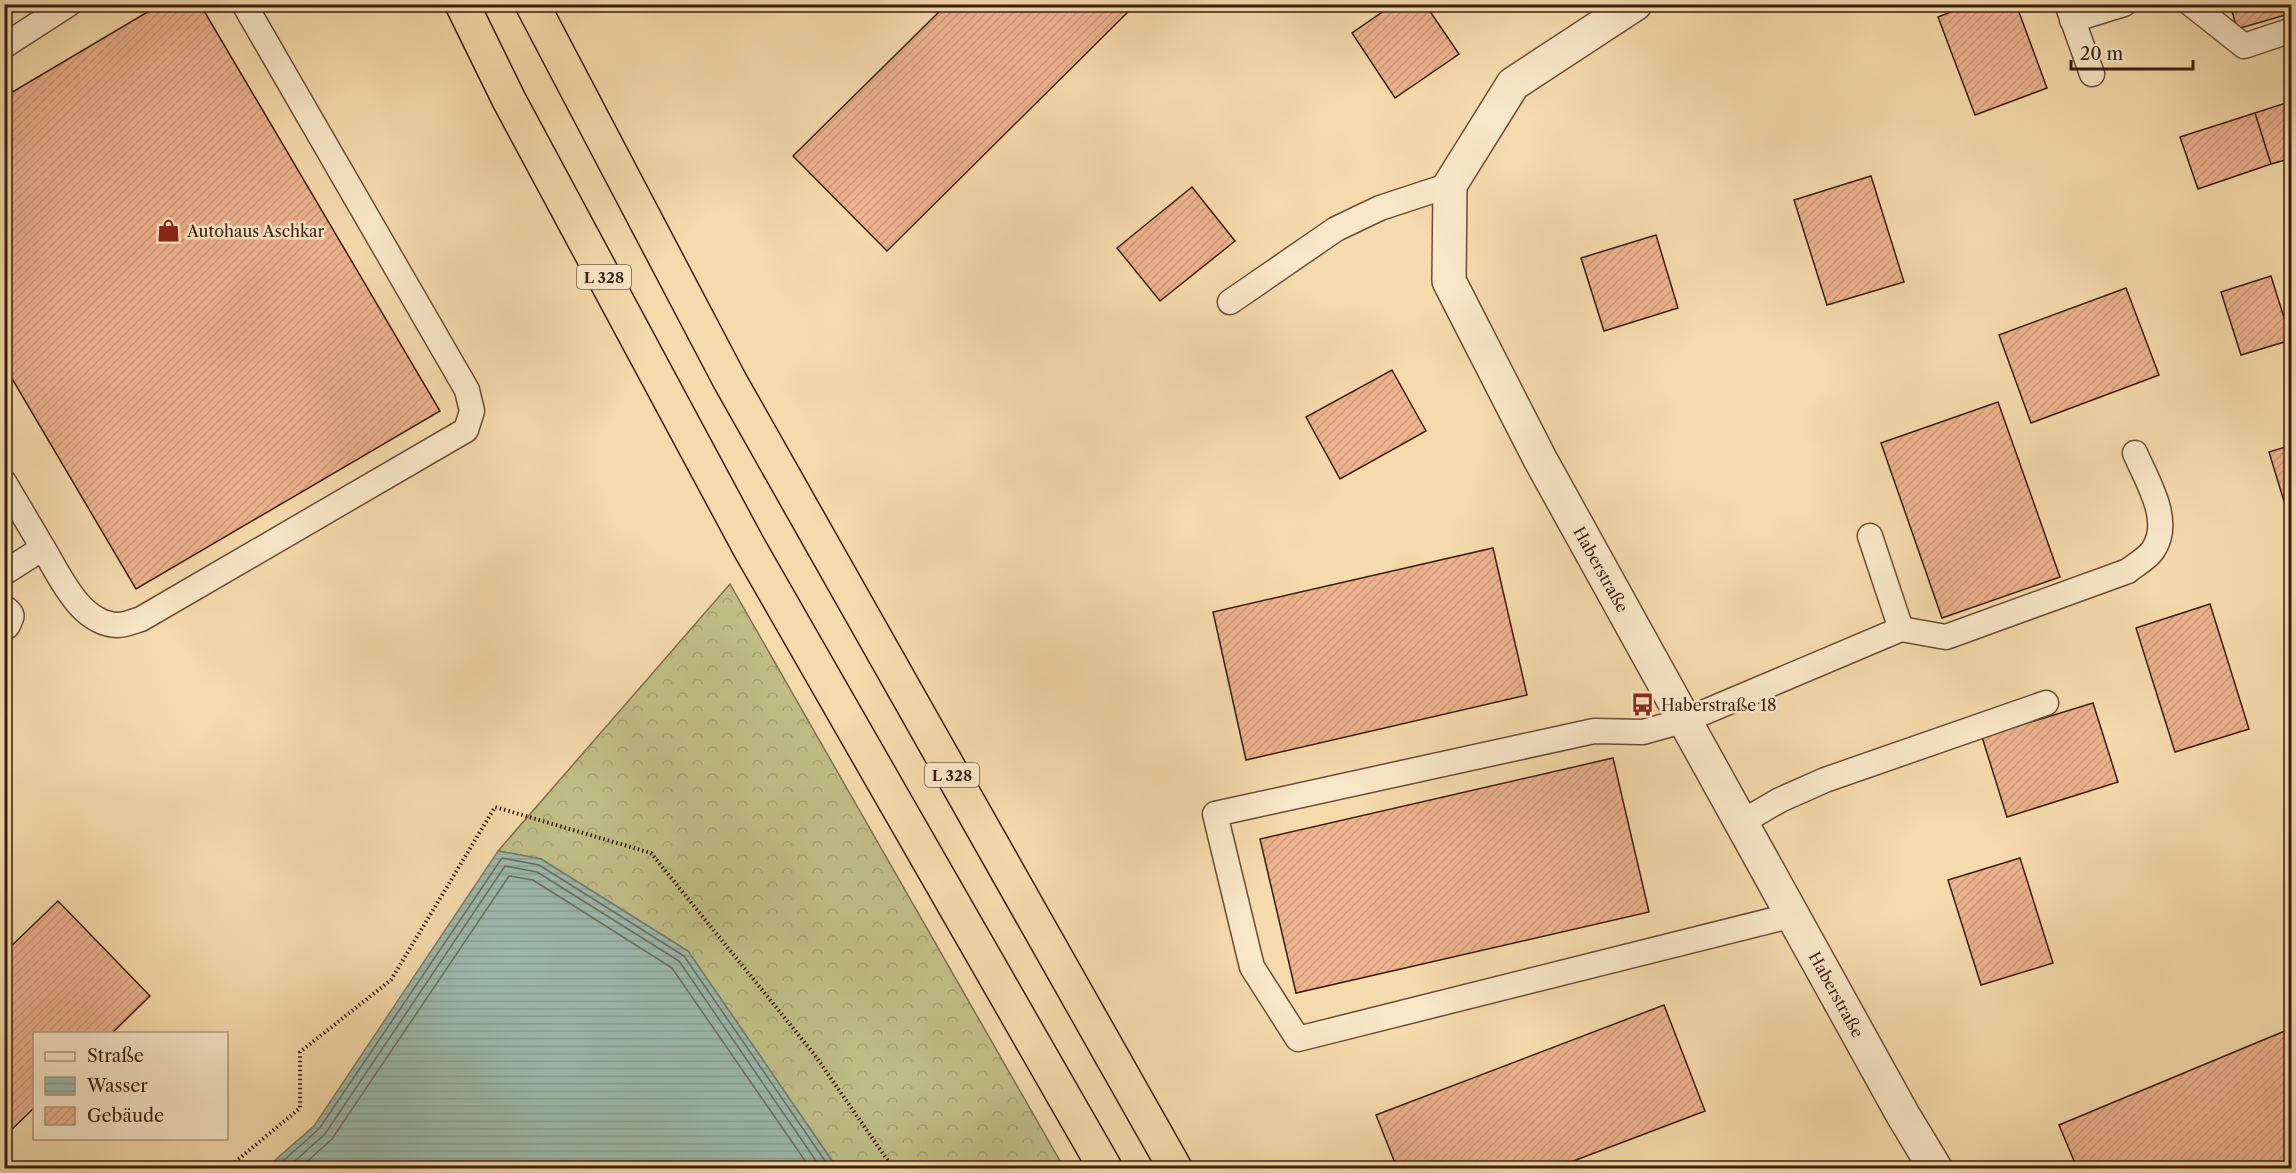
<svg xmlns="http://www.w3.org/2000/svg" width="2296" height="1173" font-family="'Libre Caslon Text',serif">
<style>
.forest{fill:url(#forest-crowns);stroke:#7e6e4b;stroke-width:1.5}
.water{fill:url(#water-rules);stroke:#757b6e;stroke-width:1.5}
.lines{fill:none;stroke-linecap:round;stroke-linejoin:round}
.shore{stroke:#6c6c5e;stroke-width:1.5}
.building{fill:url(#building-hatch);stroke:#3b1d10;stroke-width:1.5}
.lane-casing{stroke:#6a4c37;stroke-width:27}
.street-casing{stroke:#6a4c37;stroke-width:36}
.highway-casing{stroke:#3b1d10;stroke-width:36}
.path{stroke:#3b1d10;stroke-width:4;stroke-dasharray:1.5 3;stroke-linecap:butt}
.lane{stroke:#f8e7c8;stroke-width:24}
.street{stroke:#f8e7c8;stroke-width:33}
.highway{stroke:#f5daab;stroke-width:33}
.labels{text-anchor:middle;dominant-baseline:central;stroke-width:5;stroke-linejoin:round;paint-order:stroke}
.shield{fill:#f8e7c8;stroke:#745a47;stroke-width:1.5}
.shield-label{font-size:15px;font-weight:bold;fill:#3b1d10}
.poi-label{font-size:16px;fill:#3b1d10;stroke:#f8e7c8;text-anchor:start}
.street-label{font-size:16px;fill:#3b1d10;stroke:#f8e7c8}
</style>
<defs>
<pattern id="forest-crowns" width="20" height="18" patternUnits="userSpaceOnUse" patternTransform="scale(1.5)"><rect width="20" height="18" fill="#c0be86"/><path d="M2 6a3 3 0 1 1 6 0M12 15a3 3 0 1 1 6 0" fill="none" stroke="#a6a373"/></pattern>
<pattern id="water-rules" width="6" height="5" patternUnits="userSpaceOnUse" patternTransform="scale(1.5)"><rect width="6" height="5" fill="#9cbaac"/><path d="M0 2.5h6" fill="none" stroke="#879f93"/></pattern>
<pattern id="building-hatch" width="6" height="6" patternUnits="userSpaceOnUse" patternTransform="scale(1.5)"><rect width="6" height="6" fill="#edb28e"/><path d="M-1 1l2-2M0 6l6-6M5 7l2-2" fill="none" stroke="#cc9979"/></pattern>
</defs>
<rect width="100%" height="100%" fill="#f5daab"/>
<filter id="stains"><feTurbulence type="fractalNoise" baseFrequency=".00333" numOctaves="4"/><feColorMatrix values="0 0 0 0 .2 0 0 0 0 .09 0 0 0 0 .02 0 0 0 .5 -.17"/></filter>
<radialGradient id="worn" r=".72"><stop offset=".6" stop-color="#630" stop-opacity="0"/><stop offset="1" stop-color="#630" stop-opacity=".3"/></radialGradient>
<path class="forest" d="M730,584l334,584h-227l-149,-217 -147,-92 -43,-8z"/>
<path class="water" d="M498,851l43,8 147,92 149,217h-571l48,-42z"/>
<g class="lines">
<path class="shore" d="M275,1168l44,-39 183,-271 37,7 145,91 146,212
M287,1168l38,-34 180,-268 32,6 142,89 142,207
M300,1168l32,-29 177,-263 24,4 139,88 138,200"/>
</g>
<path class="building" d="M161,4h39l240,407 -304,178 -132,-224v-268z
M947,4h189l-249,247 -94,-95z
M1394,4h31l34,50 -64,44 -43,-65z
M1971,4h45l31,84 -72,27 -37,-98z
M2230,4h60l2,9 -55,16z
M2292,101v57l-21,6 -16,-51z
M2255,113l16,51 -73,25 -18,-52z
M1871,176l33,106 -77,23 -33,-105z
M1192,187l43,54 -75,60 -43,-53z
M1656,235l22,73 -74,23 -23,-73z
M2271,276l20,64 -50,15 -20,-63z
M2126,288l33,87 -128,48 -32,-88z
M1392,370l34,61 -86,48 -34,-62z
M1998,402l62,175 -118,41 -61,-175z
M2292,445v62l-6,1 -17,-56z
M1493,548l34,147 -281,65 -33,-148z
M2210,604l39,125 -74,23 -39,-124z
M2093,703l25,79 -111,35 -25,-80z
M1613,758l36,154 -353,81 -36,-154z
M2020,858l33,105 -72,22 -33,-105z
M58,901l92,95 -39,38h-77v74l-30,29v-184z
M1664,1005l41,106 -150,57h-158l-21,-53z
M2292,1028v140h-215l-18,-43z"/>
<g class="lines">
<defs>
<path id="lane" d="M2067,4l25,70
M2191,4l53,42 48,-16
M2072,20l52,-16
M4,46l65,-42
M1230,302l106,-73 44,-21 70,-23
M4,482l39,66 -39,25
M43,548c17,28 37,76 75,77 7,0 16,-4 23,-6l325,-189 6,-19 -5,-21 -223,-386
M1901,629l45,8 182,-66c7,-6 20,-13 25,-21 20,-29 -6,-69 -18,-97
M1742,822l38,-22 45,-20 221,-77
M1793,915l-495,124 -46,-72 -37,-153 379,-83 49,1 43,-12 215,-91 -31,-93"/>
<g id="street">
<path id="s1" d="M1635,4l-122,80 -63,101 -1,96 91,178 363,656 32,53"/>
<path d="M4,613l3,3 -3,7"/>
</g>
<path id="highway" d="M462,4l47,96 240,447 356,621
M532,4l198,377 445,787"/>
</defs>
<use href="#lane" class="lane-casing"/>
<use href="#street" class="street-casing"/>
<use href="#highway" class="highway-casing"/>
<path class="path" d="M228,1168l72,-60v-56l91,-72 104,-173 156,46 163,201 79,114"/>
<use href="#lane" class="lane"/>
<use href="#street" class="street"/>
<use href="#highway" class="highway"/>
</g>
<defs>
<symbol id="shop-bare" viewBox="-9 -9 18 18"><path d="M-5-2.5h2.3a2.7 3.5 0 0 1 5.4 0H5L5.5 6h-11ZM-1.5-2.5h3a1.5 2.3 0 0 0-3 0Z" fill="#8f2418" stroke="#f8e7c8" stroke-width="2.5" paint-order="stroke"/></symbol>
<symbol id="bus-bare" viewBox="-9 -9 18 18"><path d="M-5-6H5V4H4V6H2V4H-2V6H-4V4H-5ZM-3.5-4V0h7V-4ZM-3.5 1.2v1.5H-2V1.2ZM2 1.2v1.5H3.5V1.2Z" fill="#8f2418" stroke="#f8e7c8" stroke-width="2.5" paint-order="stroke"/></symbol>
</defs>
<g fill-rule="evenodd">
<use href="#shop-bare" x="152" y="214" width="33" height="33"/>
<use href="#bus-bare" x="1626" y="688" width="33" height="33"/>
</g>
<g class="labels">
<g class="shield">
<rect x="577" y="265" width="54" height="24" rx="4.5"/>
<rect x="925" y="763" width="54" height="24" rx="4.5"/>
</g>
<g class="shield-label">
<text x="604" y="277">L 328</text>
<text x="952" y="775">L 328</text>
</g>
<g class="poi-label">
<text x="187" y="231">Autohaus Aschkar</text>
<text x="1661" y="705">Haberstraße 18</text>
</g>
<g class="street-label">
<text stroke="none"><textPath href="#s1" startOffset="687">Haberstraße</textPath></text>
<text stroke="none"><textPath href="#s1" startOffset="1173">Haberstraße</textPath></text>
</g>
</g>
<rect width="2296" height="1173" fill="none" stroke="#f5daab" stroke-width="24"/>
<rect x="6" y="6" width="2284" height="1161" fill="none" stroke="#3b1d10" stroke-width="3"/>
<rect x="12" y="12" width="2272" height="1149" fill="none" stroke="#3b1d10" stroke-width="1.5"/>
<rect x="33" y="1032" width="195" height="108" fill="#f8e7c8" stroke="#ac967e" stroke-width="1.5"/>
<rect x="45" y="1052" width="30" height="9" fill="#f8e7c8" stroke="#ac967e" stroke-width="1.5"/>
<text x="87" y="1062" font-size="18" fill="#3b1d10">Straße</text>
<rect x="45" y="1077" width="30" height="18" fill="url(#water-rules)" stroke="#ac967e" stroke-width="1.5"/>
<text x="87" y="1092" font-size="18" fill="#3b1d10">Wasser</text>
<rect x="45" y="1107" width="30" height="18" fill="url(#building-hatch)" stroke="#ac967e" stroke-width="1.5"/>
<text x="87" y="1122" font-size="18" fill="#3b1d10">Gebäude</text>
<path d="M2071 60v9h122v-9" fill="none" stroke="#3b1d10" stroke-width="3"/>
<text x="2080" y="60" font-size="18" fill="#3b1d10" stroke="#f8e7c8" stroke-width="4.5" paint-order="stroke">20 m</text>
<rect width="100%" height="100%" filter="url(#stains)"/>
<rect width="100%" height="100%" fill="url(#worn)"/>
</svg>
